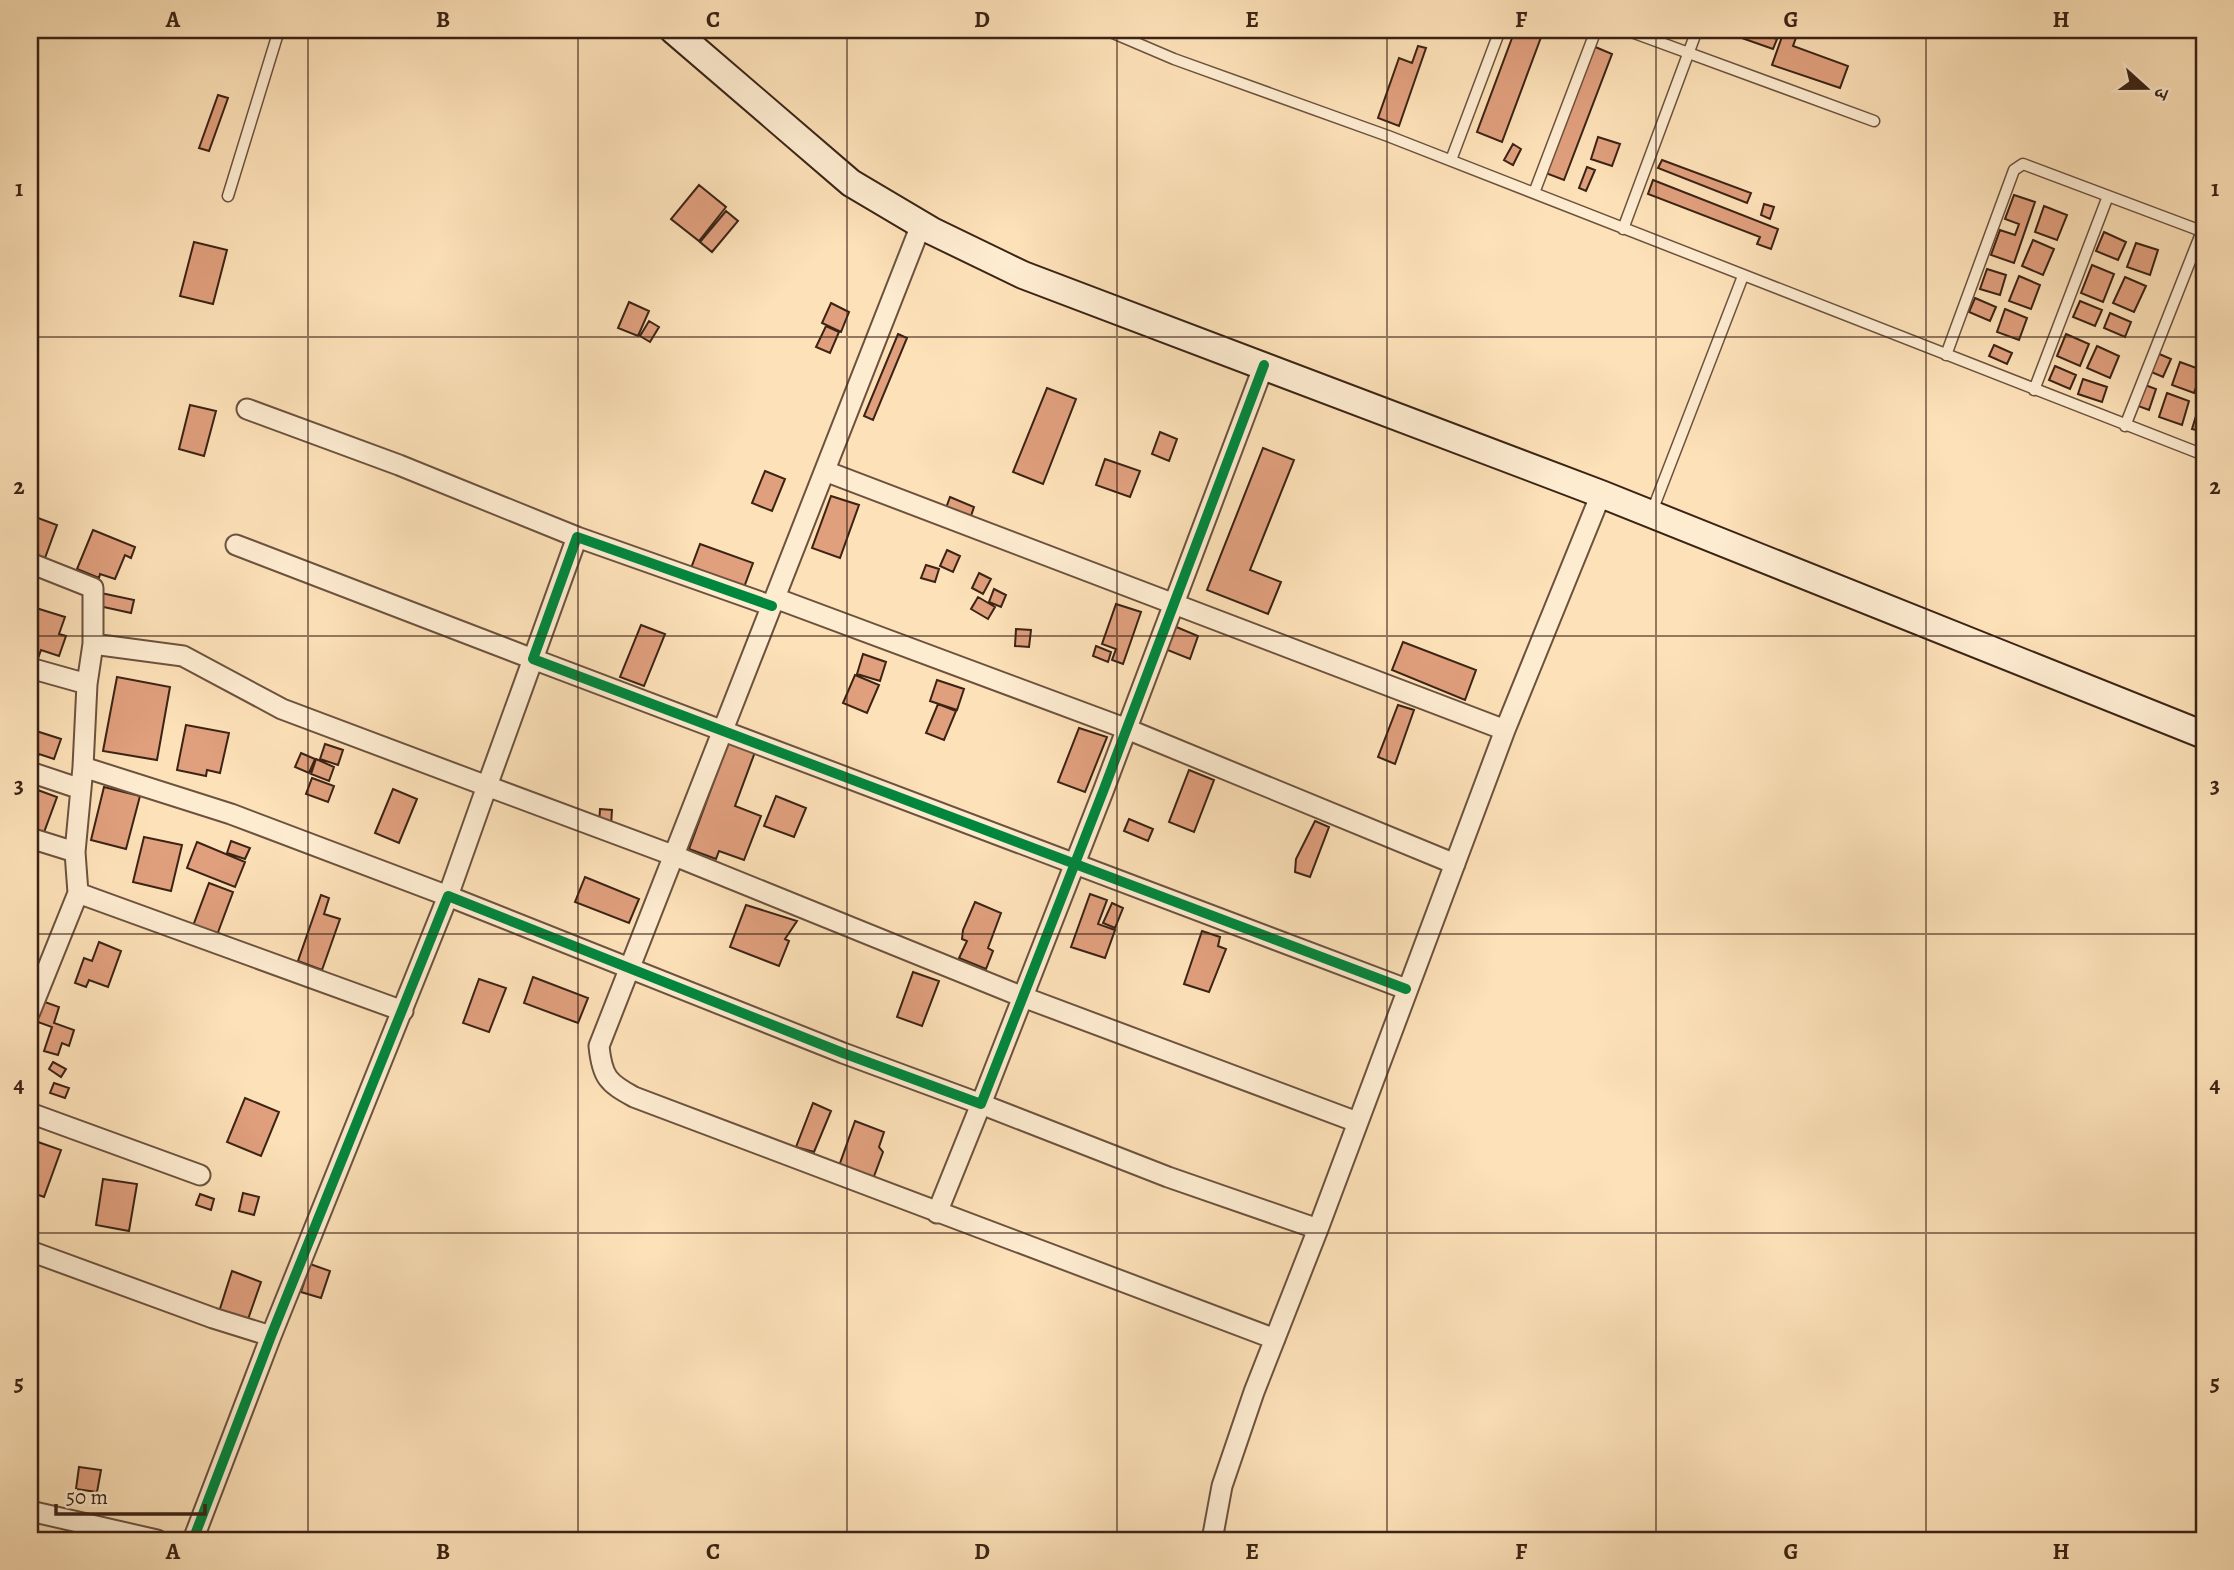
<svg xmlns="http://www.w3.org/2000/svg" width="2234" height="1570" font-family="Alegreya,'Noto Serif Devanagari',serif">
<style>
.building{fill:#e09f7d;stroke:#3b2315;stroke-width:2}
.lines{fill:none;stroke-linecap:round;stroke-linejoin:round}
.service-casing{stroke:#6c523e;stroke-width:13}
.minor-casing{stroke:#6c523e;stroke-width:23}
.secondary-casing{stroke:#3b2315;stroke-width:30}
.service{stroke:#feecd1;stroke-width:10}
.minor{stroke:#feecd1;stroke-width:19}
.secondary{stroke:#feecd1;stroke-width:26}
.cycleway-casing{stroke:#feecd1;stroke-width:15}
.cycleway{stroke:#00873e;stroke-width:10}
.grid{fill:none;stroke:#3b2315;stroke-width:2;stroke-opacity:0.55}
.neatline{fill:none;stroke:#3b2315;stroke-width:2.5}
.grid-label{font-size:23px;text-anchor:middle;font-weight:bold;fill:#3b2315}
</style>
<rect width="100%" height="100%" fill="#fde1b8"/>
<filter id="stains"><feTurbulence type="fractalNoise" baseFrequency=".00286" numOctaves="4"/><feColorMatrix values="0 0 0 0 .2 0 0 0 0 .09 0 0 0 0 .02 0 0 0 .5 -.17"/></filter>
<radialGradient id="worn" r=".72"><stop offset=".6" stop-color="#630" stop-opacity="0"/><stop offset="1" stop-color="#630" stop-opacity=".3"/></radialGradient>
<path class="building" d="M1515,30l28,2 -41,110 -25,-10z
M1719,30h31l27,9 -4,10z
M1784,31l13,4 -4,11 55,20 -8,22 -68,-23z
M1418,46l8,2 -27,78 -21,-8 21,-60 13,5z
M1593,46l19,8 -48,126 -21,-8z
M218,95l10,3 -19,53 -10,-3z
M1598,137l22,7 -8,22 -21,-7z
M1513,144l8,5 -8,16 -9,-5z
M1662,160l89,33 -4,10 -89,-35z
M1587,167l8,3 -9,21 -7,-3z
M1653,180l125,49 -7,20 -14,-5 3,-7 -112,-43z
M699,185l27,22 -27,34 -28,-22z
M2014,195l21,7 -21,61 -23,-8 9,-25 15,5 4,-11 -14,-5z
M1764,204l10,3 -4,12 -9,-4z
M2044,206l23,9 -10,25 -22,-8z
M726,211l12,10 -26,31 -12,-10z
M2104,232l22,10 -8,18 -22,-9z
M2033,240l21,9 -11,26 -21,-9z
M194,242l33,8 -14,54 -33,-8z
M2136,243l22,7 -8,25 -23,-8z
M2092,265l22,9 -11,28 -22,-9z
M1987,269l19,6 -6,20 -20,-6z
M2019,276l21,9 -9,24 -22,-8z
M2125,277l21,9 -12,26 -21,-9z
M1975,298l21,9 -6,14 -21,-9z
M2080,301l22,9 -7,16 -22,-9z
M629,302l20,9 -11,25 -20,-8z
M831,303l18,9 -8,20 -19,-9z
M2005,309l22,9 -8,22 -22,-8z
M2110,313l21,9 -6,15 -21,-9z
M649,321l10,6 -9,15 -10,-6z
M826,326l13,6 -9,21 -14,-6z
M898,334l9,4 -34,82 -9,-4z
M2066,334l23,10 -9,22 -23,-10z
M1994,345l18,8 -5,11 -18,-8z
M2097,346l22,10 -9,22 -23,-10z
M2157,353l14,6 -8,18 -14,-6z
M2180,362l22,8 -8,23 -22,-8z
M2055,366l21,9 -6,14 -21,-9z
M2083,379l24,8 -5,15 -24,-8z
M2145,385l11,4 -7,21 -11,-4z
M1047,388l29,11 -33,85 -30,-12z
M2167,393l22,8 -7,24 -23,-8z
M190,405l26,6 -12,45 -25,-7z
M2199,406l5,2v24l-12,-3z
M1160,432l17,7 -8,22 -17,-7z
M1263,448l31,12 -44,110 31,12 -13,32 -61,-24z
M1105,459l35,12 -10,26 -34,-12z
M765,471l20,8 -13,32 -20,-8z
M831,496l28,9 -19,53 -28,-10z
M950,497l24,10 -4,12 -24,-11z
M30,515l27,10 -12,33 -15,-6z
M93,530l42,17 -4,11 -6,-3 -10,24 -15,-5 -1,4 -22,-9z
M700,544l53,19 -10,27 -53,-19z
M947,550l13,6 -7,16 -13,-6z
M926,565l13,4 -4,13 -14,-4z
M979,573l12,6 -8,15 -11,-6z
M994,589l12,6 -5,12 -12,-5z
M101,593l33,7 -3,13 -32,-7z
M978,597l17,10 -7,12 -17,-10z
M1116,604l25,8 -18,52 -11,-4 4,-11 -14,-5z
M36,608l29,9 -6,17 7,2 -7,20 -18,-6 -6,17 -5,-2v-39z
M641,625l24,9 -21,52 -24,-9z
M1174,626l24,10 -8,23 -25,-10z
M1016,629l15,1 -2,17 -14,-1z
M1403,642l73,28 -11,30 -73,-30z
M1096,646l15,6 -3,10 -15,-6z
M863,654l23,8 -6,19 -23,-7z
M855,675l24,10 -12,28 -24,-10z
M117,677l53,10 -13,73 -54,-9z
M937,680l27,9 -7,21 -27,-9z
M938,704l18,7 -12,29 -18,-7z
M1398,705l16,5 -19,54 -17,-7z
M186,725l43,8 -9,40 -13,-3 -1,6 -29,-6z
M1079,728l28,9 -22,55 -27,-10z
M30,729l31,10 -7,20 -15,-5 -5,13 -4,-1z
M728,743l27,9 -20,54 26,10 -17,44 -25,-9 -3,8 -27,-10z
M325,744l18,6 -5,15 -18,-6z
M301,753l14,6 -6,14 -14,-6z
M316,759l18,8 -5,14 -18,-7z
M1189,770l25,10 -20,52 -25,-10z
M312,778l22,8 -6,16 -22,-8z
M104,787l36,9 -14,53 -35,-9z
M35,789l22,8 -14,38 -13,-4v-33z
M393,789l24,10 -18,44 -24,-10z
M776,796l30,12 -12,29 -30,-11z
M600,809l12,1 -1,15 -12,-1z
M1129,819l24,10 -5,12 -24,-10z
M1315,821l14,6 -19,50 -15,-5 1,-13z
M144,837l38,8 -11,46 -38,-9z
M231,841l19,7 -5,11 -18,-6z
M197,842l48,20 -10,25 -48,-19z
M585,877l54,22 -10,24 -54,-21z
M209,883l24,9 -16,43 -24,-9z
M1090,894l17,6 -9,24 17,6 -10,28 -34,-11z
M321,895l8,3 -5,16 16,5 -18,51 -24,-9z
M975,902l26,11 -13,35 5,3 -7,18 -27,-11 8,-17 -5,-2 1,-9z
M1112,903l11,5 -8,20 -12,-5z
M746,905l51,16 -12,18 4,2 -10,25 -49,-19z
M1202,931l18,6 -2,9 8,3 -17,43 -25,-8z
M99,942l22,9 -13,36 -19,-7 -3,7 -11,-4 9,-25 8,3z
M913,972l26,9 -17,45 -25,-9z
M533,977l55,21 -10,25 -54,-20z
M479,979l27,9 -17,44 -26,-9z
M42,1001l17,6 -5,16 20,7 -5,16 -7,-3 -4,12 -14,-4 8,-24 -17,-6z
M53,1062l13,7 -5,8 -12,-8z
M54,1083l15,5 -4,10 -15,-5z
M245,1098l34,14 -18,44 -34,-14z
M813,1103l18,8 -17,41 -18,-5z
M855,1121l29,11 -5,15 4,5 -10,27 -34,-13z
M38,1142l23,8 -17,47 -14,-5v-26z
M103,1179l34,5 -8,47 -33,-6z
M243,1193l16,4 -5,18 -15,-4z
M200,1194l14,5 -3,11 -15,-5z
M310,1264l20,7 -9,27 -20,-6z
M232,1271l29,11 -15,43 -28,-10z
M79,1467l22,3 -4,22 -21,-3z"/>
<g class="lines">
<defs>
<path id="service" d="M1106,30l68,29 214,77 816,319
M1626,30l248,91
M1451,160l49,-130
M1534,193l62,-163
M228,196l51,-166
M1623,229l74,-199
M1946,355l68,-185 9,-6 181,68
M2034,390l74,-194
M2125,426l77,-195
M1651,514l92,-238"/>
<path id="minor" d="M921,225l-322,821c3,31 9,37 35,51l641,242
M247,409l152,56 178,72
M825,471l680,259
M236,545l297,114 -46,127 188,70 348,141 334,125
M30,563l63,25v56l-6,40
M775,598l352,131 328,135
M772,606l-195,-69 -44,122 873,330
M30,668l57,16 -4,83
M30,772l51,17
M30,838l45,14
M78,893l-3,-41 8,-85 148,47 217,82 39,-110 -205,-77 -99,-53 -90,-12
M30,1012l48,-119 325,118
M30,1113l170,62
M937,1213l44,-109 187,73 150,52
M30,1251l183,67 58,18
M30,1511l127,29
M193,1540l78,-204 177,-440 395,157 138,51 123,-315 160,-424
M1212,1540l10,-54 32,-94 64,-163 187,-499 96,-236"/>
<path id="secondary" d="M673,30l178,153 81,48 91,44 578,219 603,241"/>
</defs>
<use href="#service" class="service-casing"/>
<use href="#minor" class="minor-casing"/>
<use href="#secondary" class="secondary-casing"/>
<use href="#service" class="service"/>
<use href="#minor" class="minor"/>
<use href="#secondary" class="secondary"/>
<defs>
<path id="cycleway" d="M772,606l-195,-69 -44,122 873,330
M193,1540l78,-204 177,-440 395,157 138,51 123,-315 160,-424"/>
</defs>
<use href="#cycleway" class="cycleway-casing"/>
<use href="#cycleway" class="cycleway"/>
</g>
<path class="grid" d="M308,30v1510M578,30v1510M847,30v1510M1117,30v1510M1387,30v1510M1656,30v1510M1926,30v1510M30,337h2174M30,636h2174M30,934h2174M30,1233h2174"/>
<rect width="2234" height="1570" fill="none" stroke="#fde1b8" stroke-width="77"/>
<g transform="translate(2146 88) rotate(111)" stroke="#feecd1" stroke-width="5" paint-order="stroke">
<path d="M0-5L12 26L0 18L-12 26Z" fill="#3b2315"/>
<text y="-10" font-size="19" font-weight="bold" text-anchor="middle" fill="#3b2315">उ</text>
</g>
<path d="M56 1504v10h149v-10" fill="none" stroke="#3b2315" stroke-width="3.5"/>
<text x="66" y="1504" font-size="21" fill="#3b2315" stroke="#feecd1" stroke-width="5" paint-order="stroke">50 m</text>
<rect x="38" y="38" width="2158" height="1494" class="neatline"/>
<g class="grid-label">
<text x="173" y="27">A</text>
<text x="443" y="27">B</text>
<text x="713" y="27">C</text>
<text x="982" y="27">D</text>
<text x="1252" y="27">E</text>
<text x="1521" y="27">F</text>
<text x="1791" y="27">G</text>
<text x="2061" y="27">H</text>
<text x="19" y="196">1</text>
<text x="2215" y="196">1</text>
<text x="19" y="494">2</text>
<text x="2215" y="494">2</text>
<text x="19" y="793">3</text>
<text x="2215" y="793">3</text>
<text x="19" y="1092">4</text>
<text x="2215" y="1092">4</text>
<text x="19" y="1390">5</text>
<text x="2215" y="1390">5</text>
<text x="173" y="1559">A</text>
<text x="443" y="1559">B</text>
<text x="713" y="1559">C</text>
<text x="982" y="1559">D</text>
<text x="1252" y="1559">E</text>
<text x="1521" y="1559">F</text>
<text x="1791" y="1559">G</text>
<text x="2061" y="1559">H</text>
</g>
<rect width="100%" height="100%" filter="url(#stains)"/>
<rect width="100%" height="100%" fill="url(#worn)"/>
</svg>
